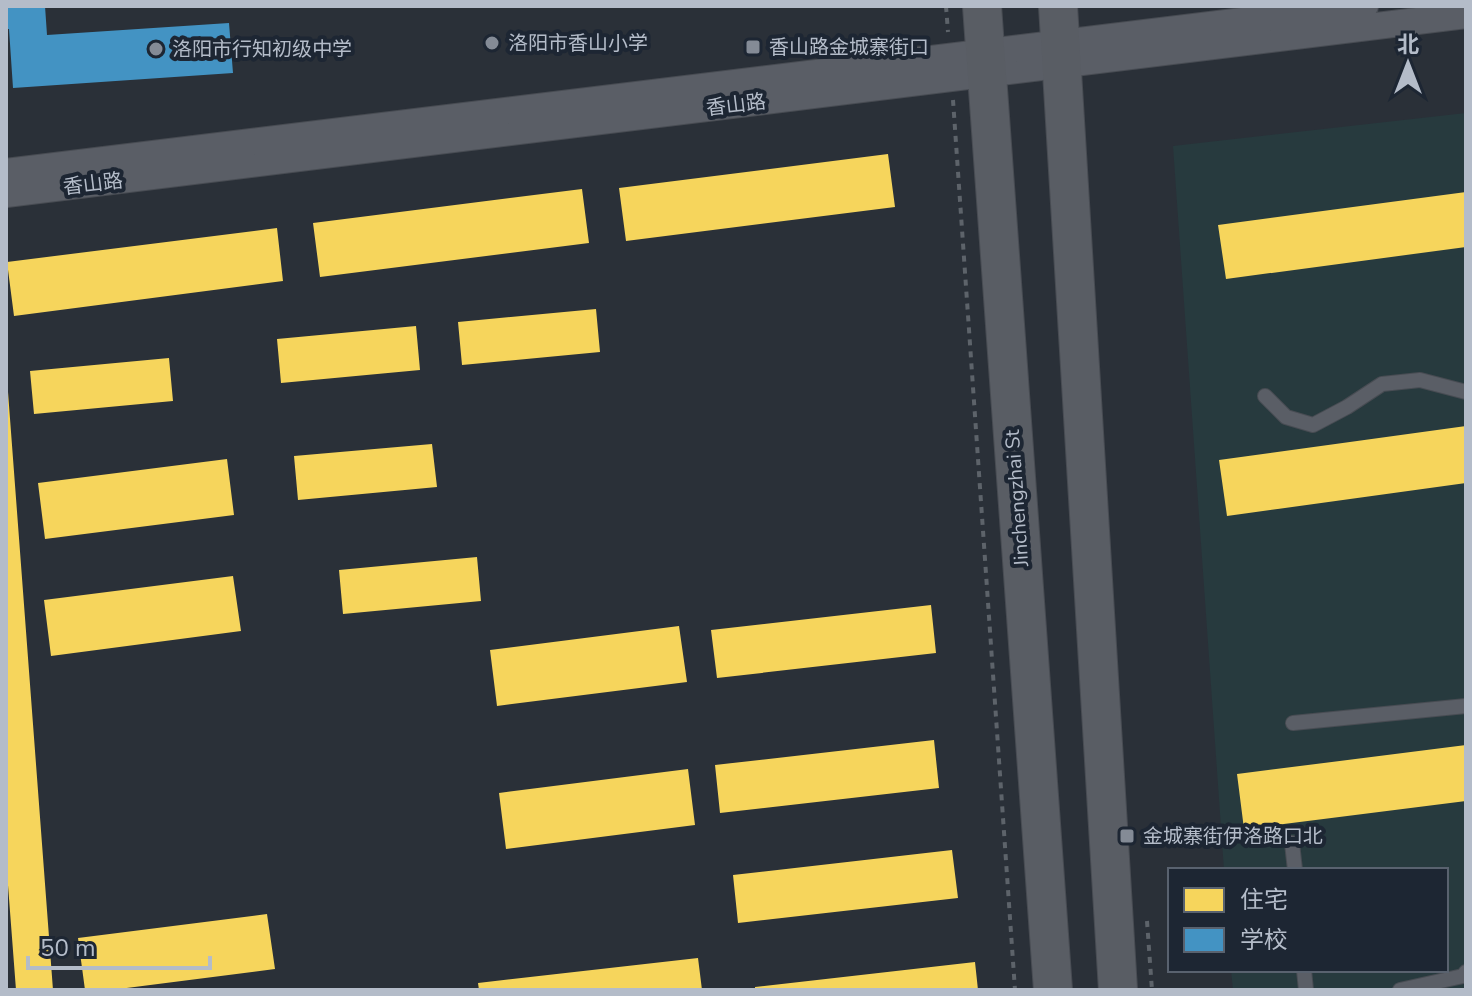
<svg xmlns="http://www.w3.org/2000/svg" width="1472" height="996" font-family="'Nunito Sans','Noto Sans SC',sans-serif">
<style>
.green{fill:#273a3e}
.homes{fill:#f6d55c}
.schools{fill:#4393c3}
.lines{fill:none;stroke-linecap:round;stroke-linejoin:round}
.service-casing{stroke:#484c53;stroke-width:16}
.minor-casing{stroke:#484c53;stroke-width:28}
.secondary-casing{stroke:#484c53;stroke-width:40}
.path{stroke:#5d636a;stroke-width:4;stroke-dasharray:6 6;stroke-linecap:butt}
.service{stroke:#5a5e66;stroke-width:14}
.minor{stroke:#5a5e66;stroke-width:26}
.secondary{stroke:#595d64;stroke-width:38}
.poi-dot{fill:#848b96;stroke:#1d2633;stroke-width:3}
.labels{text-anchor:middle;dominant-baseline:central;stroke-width:8;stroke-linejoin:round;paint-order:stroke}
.poi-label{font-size:20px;fill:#b4bcc9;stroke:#1d2633;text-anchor:start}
.street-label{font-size:20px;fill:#b4bcc9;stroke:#1d2633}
</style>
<rect width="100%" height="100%" fill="#2a3038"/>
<path class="green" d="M1466,113v877h-233l-2,-20h215v-100h-222l-51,-724z"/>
<path class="homes" d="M888,154l7,53 -269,34 -7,-53z
M582,189l7,54 -269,34 -7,-54z
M1466,192v55l-240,32 -8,-54z
M277,228l6,53 -269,35 -7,-54z
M596,309l4,43 -138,13 -4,-43z
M416,326l4,44 -139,13 -4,-44z
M169,358l4,43 -139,13 -4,-43z
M6,392h2l45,598h-37l-10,-131z
M1466,426v57l-239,33 -8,-56z
M432,444l5,43 -139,13 -4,-44z
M227,459l7,56 -189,24 -7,-56z
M477,557l4,44 -138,13 -4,-44z
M233,576l8,55 -190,25 -7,-56z
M931,605l5,48 -219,25 -6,-48z
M679,626l8,56 -190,24 -7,-56z
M934,740l5,48 -219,25 -5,-48z
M1466,745v56l-222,28 -7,-55z
M688,769l7,56 -189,24 -7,-56z
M952,850l6,48 -220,25 -5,-48z
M267,914l8,55 -164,21h-26l-7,-52z
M698,958l4,32h-223l-1,-7z
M975,962l3,28h-223v-3z"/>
<path class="schools" d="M6,6h39l2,29 182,-12 4,50 -220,15 -4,-59h-3z"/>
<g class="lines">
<defs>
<path id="service" d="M1265,396l21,21 27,8 34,-18 35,-23 38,-4 46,12
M1293,723l173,-17
M1292,843l3,27
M1304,970l2,20
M1400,990l63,-14 3,-4"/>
<path id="minor" d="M6,172l1359,-166
M6,194l1460,-179"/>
<path id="secondary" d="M982,6l71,984
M1058,6l60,984"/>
</defs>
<use href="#service" class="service-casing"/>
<use href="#minor" class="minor-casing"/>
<use href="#secondary" class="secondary-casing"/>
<path class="path" d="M946,6l2,26
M953,100l62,890
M1147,921l5,69"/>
<use href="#service" class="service"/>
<use href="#minor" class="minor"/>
<use href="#secondary" class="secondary"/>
</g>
<g class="poi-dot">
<circle cx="492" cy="43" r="8"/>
<rect x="745" y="39" width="16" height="16" rx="4"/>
<circle cx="156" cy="49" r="8"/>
<rect x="1119" y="828" width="16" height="16" rx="4"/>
</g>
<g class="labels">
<g class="poi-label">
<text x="508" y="43">洛阳市香山小学</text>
<text x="769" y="47">香山路金城寨街口</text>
<text x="172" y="49">洛阳市行知初级中学</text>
<text x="1143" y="836">金城寨街伊洛路口北</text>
</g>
<g class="street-label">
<text transform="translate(736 105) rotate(-7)">香山路</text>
<text transform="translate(93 184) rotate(-7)">香山路</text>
<text transform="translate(1017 498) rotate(-94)">Jinchengzhai St</text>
</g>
</g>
<rect width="1472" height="996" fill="none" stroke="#b4bcc9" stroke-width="16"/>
<rect x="1168" y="868" width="280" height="104" fill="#1d2633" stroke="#59626f" stroke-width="2"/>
<rect x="1184" y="888" width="40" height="24" fill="#f6d55c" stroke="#59626f" stroke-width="2"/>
<text x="1240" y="908" font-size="24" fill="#b4bcc9">住宅</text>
<rect x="1184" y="928" width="40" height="24" fill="#4393c3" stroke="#59626f" stroke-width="2"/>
<text x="1240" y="948" font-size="24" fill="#b4bcc9">学校</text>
<g transform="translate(1408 64)" stroke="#1d2633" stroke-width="6" paint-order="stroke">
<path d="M0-6L14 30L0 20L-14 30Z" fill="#b4bcc9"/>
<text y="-12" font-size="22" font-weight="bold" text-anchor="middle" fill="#b4bcc9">北</text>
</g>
<path d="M28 956v12h182v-12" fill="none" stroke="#b4bcc9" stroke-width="4"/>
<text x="40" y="956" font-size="24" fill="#b4bcc9" stroke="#1d2633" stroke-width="6" paint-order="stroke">50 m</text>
</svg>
